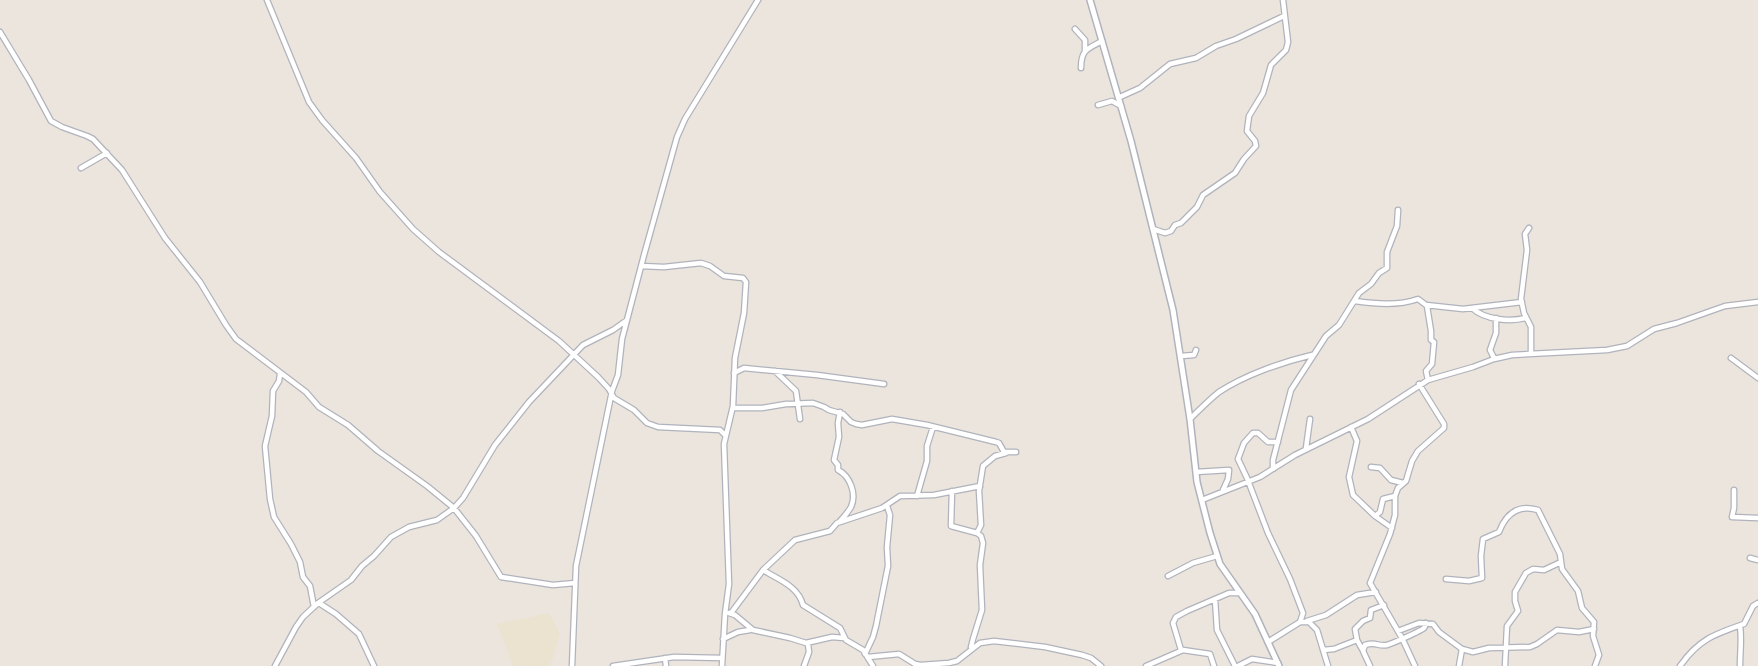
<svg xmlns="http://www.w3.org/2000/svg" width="1758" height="666" font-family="'Work Sans',sans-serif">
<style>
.education{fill:#ebe3cf}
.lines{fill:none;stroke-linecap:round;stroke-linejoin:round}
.minor-casing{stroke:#b1b3bc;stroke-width:7}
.tertiary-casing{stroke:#b1b3bc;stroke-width:8}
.minor{stroke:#fff;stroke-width:4.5}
.tertiary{stroke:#fff;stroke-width:5}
</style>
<rect width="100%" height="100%" fill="#ebe5de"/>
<path class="education" d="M549,613l11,20 -8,28 -3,5h-36l-16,-42z"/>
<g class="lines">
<defs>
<path id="minor" d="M267,0l42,102 13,18 34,38 24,34 33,37 26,23 120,89 39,36 11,12 5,9 20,12 13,13 11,4 62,3 5,5
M1075,29l10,11v11
M0,32l29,48 22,41 11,6 25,9 6,3 29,31 43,68 35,44 26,43 10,14 70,53 13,15 29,18 30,26 49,35 27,22 22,28 25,41 52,8 22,-2
M1081,68c0,-18 6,-19 21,-27
M1120,97l20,-9 30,-24 26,-6 20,-12 20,-7 48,-23
M1098,105l14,-4 9,5
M81,168l26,-15
M1529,228l-4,6 2,16 -6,49 3,14 7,14v26
M1153,229l12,4 6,-2 4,-6 6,-2 16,-16 6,-12 32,-22 9,-14 12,-13 -1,-5 -8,-10 2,-15 14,-23 8,-28 15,-15 2,-8 -5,-42
M641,266l23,1 37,-4 9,3 14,10 19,2 3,4 -2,31 -9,45 -2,48 -9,38 5,140 -4,30 -3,52
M1355,301c21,3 43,5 63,-2l8,6 37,4 59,-7
M1427,306l4,25v9l3,2 -2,22 -6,7 2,9
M1472,308c13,12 38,14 54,10
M1181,356l13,-1 2,-5
M1494,358l-4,-8 6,-17v-15
M1731,358l27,20
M775,371l21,20 4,28
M734,373l10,-5 73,7 67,9
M280,374l-1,7 -6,10 -1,25 -7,30 5,53 4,18 17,27 9,18 3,15 7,9 4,21
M733,408h29l24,-4 27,-1 11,4 5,3 14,4 8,8 5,2 6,1 30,-6 35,6 69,17 3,1 5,9h12
M1190,419c9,-9 19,-19 29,-27 26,-17 63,-30 93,-37
M1351,427l6,14 -8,36 4,18 22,21
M1278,442h-10l-10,-9h-5l-9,10 -6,16 9,19 21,55 22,46 13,34 -3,9
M1306,448l4,-29
M1371,467l9,1 11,12 12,3
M1273,469v-9l18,-70 35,-54 13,-11 20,-32 12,-9 8,-11 8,-5v-16l10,-26 1,-16
M1196,472l33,-2 -1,9 -5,11
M1734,490v18l-2,9 26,1
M952,491l-1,35 26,7 4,3 2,7 -3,22 2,45 -9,29 -2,8
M917,496l10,-35v-15l6,-19
M1202,500l58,-23 35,-22 73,-36 60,-39 45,-13 21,-8 18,-4 95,-5 20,-4 27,-17 23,-6 48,-17 33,-4
M840,521c4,-4 8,-9 11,-14 6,-13 -1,-31 -13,-37v-5l-4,-5 5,-23 -1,-14 2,-11
M1392,528l-17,-12 5,-4 3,-13 12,-3
M977,533l4,-8 -2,-34 4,-25 12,-10 11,-3
M1750,558l8,2
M763,570c16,10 35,16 40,35l37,23 6,12 17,10 10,16
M1168,576l25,-13 24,-7
M1446,579l23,2 13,-3 -1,-22 2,-17 16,-7c7,-18 19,-28 39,-22l22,44 2,15 16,22 4,17 12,14 -1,14 6,19 -4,11
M1215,599l2,31 18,36
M319,603l17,11 23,20 15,32
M729,613l6,2 18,15 37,8 16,5 26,-6 12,1
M731,613l32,-43 32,-30 35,-9 7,-8 45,-15 18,-12 34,-1 46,-9
M1307,621l19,-6 31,-20 19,-3
M1740,626c2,13 0,26 0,40
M1398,631l21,-8 14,1 6,8 23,17 11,3 16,-4 41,-1 7,-3 20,-14 22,2 15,-3
M723,639l15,-7 12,-2
M1268,642l32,-20h9l8,8 11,36
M1362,649l-5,-9 -2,-11 8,-8 7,-3 1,-8 13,-5
M1181,650l-8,-27 3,-6 11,-6 42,-18h11
M1323,650l11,-1 23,-9
M865,654l8,-17 3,-11 12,-60 -1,-19 3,-32 -3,-9
M868,657l31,-3 16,10 6,1 28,-2 8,-2 23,-18 14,-2 51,6 37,8 9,3 10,8
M665,658l1,8
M275,666l21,-39 7,-10 15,-14 33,-23 11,-14 12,-10 17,-19 18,-10 28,-7 17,-12 9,-10 32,-53 34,-43 54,-57 30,-15 14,-10
M572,666l4,-100 36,-175 6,-16 4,-36 22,-84 33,-118 8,-18 73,-119
M613,666l61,-9 48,1
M804,666l5,-14 -1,-8
M1146,666l37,-16 27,4 4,12
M1238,666l14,-7 26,4
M1370,666l-7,-15 2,-6c12,-4 12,2 22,0 4,-1 34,-14 37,-17 1,-1 1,-3 2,-5
M1415,666l-13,-28 -32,-55 20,-49 5,-19v-19l3,-8 8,-7 6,-20 6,-10 26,-23v-4l-25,-40
M1459,666l3,-17
M1505,666l2,-40 11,-15 -3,-10v-9l11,-19 7,-4 11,1 17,-8
M1680,666c19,-27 35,-32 64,-42l9,-18 5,-3"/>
<path id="tertiary" d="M1090,0l41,141 42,169 17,109 7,63 13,51 10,31 35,50 24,52"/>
</defs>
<use href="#minor" class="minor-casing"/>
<use href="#tertiary" class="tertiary-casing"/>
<use href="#minor" class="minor"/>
<use href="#tertiary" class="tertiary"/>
</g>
</svg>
